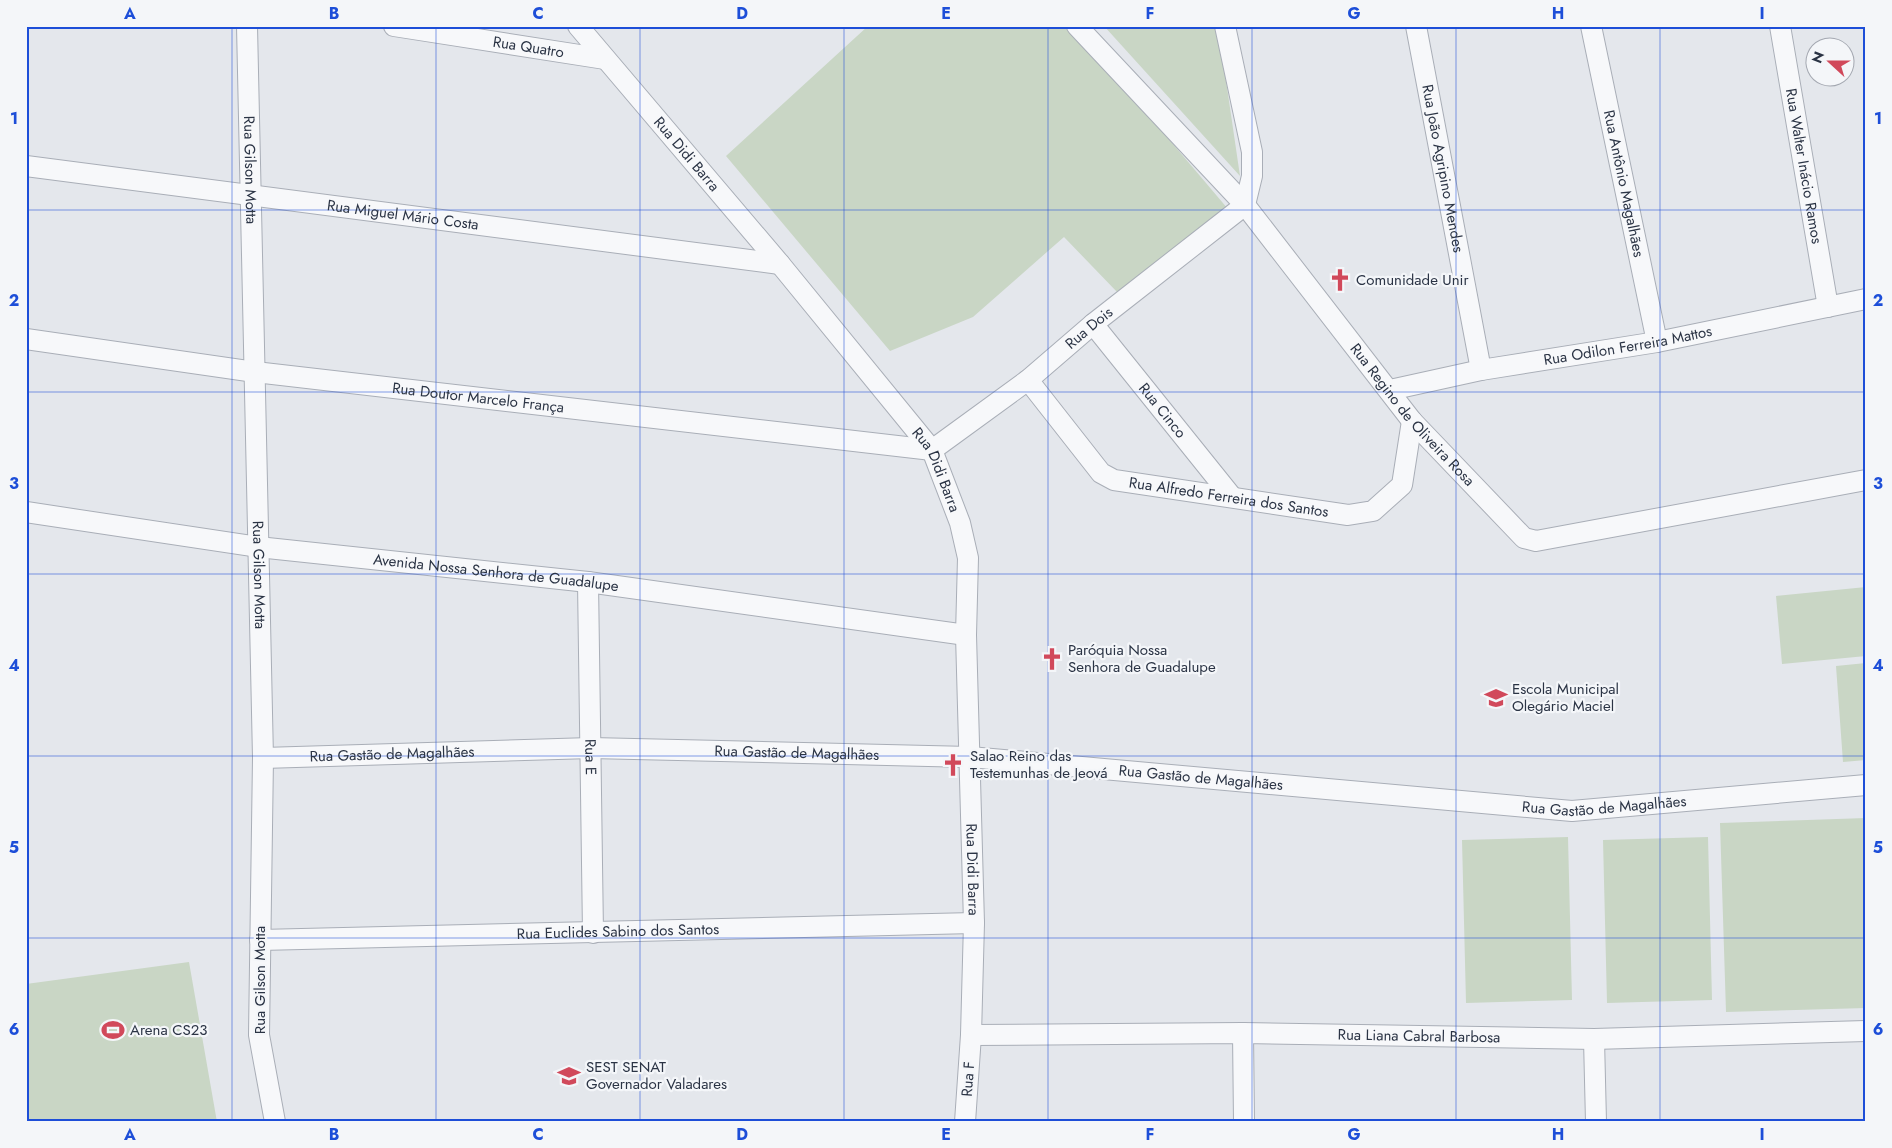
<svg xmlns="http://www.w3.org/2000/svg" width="1892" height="1148" font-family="Jost,sans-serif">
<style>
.green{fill:#c9d6c5}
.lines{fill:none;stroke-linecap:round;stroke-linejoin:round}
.minor-casing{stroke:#a9aeb7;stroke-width:22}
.minor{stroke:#f7f8fa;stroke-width:20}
.grid{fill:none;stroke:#1d4ed8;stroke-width:1;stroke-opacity:0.55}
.labels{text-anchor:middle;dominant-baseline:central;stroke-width:4.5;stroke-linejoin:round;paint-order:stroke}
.street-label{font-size:15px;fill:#2b3445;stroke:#f4f6f9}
.poi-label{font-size:15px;fill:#2b3445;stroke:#f4f6f9;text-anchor:start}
.neatline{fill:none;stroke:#1d4ed8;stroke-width:2}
.grid-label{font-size:16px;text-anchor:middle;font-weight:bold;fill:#1d4ed8}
</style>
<rect width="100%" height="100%" fill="#e4e7ec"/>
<path class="green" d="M868,26h205l155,183 -110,84 -54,-56 -91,80 -83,34 -164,-195z
M1104,26h114l22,150z
M1866,587v69l-84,8 -6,-68z
M1866,663v97l-23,2 -7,-96z
M1866,818v190l-140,4 -6,-189z
M1568,837l4,163 -106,3 -4,-163z
M1708,837l4,163 -105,3 -4,-163z
M189,962l28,160h-191v-138z"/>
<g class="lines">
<defs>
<g id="minor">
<path id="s1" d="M247,26l16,732 -4,277 16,87"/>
<path id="s2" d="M394,26l211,33"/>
<path id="s3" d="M578,26l202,238 152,186 28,73 8,35 -2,77 8,288 -3,112 -6,87"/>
<path id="s4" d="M1077,26l168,179 167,216 112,117 12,3 330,-61"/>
<path d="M1225,26l27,126v24l-7,29"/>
<path id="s5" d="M1416,26l65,344"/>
<path id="s6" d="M1591,26l66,316"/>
<path id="s7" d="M1780,26l48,281"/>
<path id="s8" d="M26,166l754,98"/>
<path id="s9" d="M1093,324l139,173"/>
<path id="s10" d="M26,339l229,33 677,78"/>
<path id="s11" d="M1028,380l73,93 13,7 234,35 25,-4 29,-26 10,-64"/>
<path id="s12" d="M1390,390l91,-20 176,-28 209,-43"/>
<path id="s13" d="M932,450l96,-70 65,-56 152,-119"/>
<path id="s14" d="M26,512l232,35 330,35 378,53"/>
<path id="s15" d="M588,582l5,351"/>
<path id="s16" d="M263,758l328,-10 379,9 602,54 294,-26"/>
<path id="s17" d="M260,940l714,-17"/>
<path d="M1243,1033l1,89"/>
<path id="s18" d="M971,1035l272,-2 351,6 272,-8"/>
<path d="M1594,1039l2,83"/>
</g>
</defs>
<use href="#minor" class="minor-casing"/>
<use href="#minor" class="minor"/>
</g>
<path class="grid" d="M232,26v1096M436,26v1096M640,26v1096M844,26v1096M1048,26v1096M1252,26v1096M1456,26v1096M1660,26v1096M26,210h1840M26,392h1840M26,574h1840M26,756h1840M26,938h1840"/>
<defs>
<symbol id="church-bare" viewBox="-9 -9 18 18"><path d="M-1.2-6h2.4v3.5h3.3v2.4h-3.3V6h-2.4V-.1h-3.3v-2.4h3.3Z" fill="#d1495b" stroke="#f4f6f9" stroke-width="2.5" paint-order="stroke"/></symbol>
<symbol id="school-bare" viewBox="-9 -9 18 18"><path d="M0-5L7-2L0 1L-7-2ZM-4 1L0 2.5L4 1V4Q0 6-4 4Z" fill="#d1495b" stroke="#f4f6f9" stroke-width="2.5" paint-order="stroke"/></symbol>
<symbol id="stadium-bare" viewBox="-9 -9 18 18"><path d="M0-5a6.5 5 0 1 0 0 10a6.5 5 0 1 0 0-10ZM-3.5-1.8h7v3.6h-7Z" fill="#d1495b" stroke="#f4f6f9" stroke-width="2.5" paint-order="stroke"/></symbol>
</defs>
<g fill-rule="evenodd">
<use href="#church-bare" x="1324" y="264" width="32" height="32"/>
<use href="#church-bare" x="1036" y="643" width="32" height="32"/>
<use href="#school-bare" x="1480" y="682" width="32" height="32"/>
<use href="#church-bare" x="937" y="749" width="32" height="32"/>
<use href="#stadium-bare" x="97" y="1014" width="32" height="32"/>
<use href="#school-bare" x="553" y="1060" width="32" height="32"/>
</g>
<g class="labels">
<g class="street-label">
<text stroke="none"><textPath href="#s2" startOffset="136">Rua Quatro</textPath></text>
<text stroke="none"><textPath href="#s3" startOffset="168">Rua Didi Barra</textPath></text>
<text stroke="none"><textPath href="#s7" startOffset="142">Rua Walter Inácio Ramos</textPath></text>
<text stroke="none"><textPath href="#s5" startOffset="145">Rua João Agripino Mendes</textPath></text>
<text stroke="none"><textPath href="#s1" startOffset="144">Rua Gilson Motta</textPath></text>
<text stroke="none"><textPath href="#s6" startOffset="161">Rua Antônio Magalhães</textPath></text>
<text stroke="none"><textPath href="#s8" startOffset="380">Rua Miguel Mário Costa</textPath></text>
<text stroke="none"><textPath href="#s13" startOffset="199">Rua Dois</textPath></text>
<text stroke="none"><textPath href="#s12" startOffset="242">Rua Odilon Ferreira Mattos</textPath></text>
<text stroke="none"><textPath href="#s10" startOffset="456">Rua Doutor Marcelo França</textPath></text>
<text stroke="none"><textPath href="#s9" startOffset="111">Rua Cinco</textPath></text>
<text stroke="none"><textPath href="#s4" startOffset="514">Rua Regino de Oliveira Rosa</textPath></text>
<text stroke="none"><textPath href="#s3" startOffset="572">Rua Didi Barra</textPath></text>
<text stroke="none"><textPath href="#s11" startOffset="249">Rua Alfredo Ferreira dos Santos</textPath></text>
<text stroke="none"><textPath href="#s14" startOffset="474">Avenida Nossa Senhora de Guadalupe</textPath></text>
<text stroke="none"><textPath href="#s1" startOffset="549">Rua Gilson Motta</textPath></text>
<text stroke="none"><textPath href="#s16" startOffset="534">Rua Gastão de Magalhães</textPath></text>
<text stroke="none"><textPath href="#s16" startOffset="129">Rua Gastão de Magalhães</textPath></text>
<text stroke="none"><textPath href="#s15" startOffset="175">Rua E</textPath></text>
<text stroke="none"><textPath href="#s16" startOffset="939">Rua Gastão de Magalhães</textPath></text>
<text stroke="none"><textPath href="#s16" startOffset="1344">Rua Gastão de Magalhães</textPath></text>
<text stroke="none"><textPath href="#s3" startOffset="978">Rua Didi Barra</textPath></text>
<text stroke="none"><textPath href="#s17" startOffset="358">Rua Euclides Sabino dos Santos</textPath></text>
<text transform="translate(260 980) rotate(-90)">Rua Gilson Motta</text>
<text stroke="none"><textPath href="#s18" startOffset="448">Rua Liana Cabral Barbosa</textPath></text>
<text transform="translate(968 1079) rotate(-86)">Rua F</text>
</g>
<g class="poi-label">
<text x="1356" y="280">Comunidade Unir</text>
<text x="1068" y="650">Paróquia Nossa<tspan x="1068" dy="17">Senhora de Guadalupe</tspan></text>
<text x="1512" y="689">Escola Municipal<tspan x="1512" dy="17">Olegário Maciel</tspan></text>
<text x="970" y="756">Salao Reino das<tspan x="970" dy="17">Testemunhas de Jeová</tspan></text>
<text x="130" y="1030">Arena CS23</text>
<text x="586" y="1067">SEST SENAT<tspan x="586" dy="17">Governador Valadares</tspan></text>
</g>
</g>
<rect width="1892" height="1148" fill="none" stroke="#f4f6f9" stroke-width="55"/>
<g transform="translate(1830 62) rotate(291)"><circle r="24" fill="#f4f6f9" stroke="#a4a8b1"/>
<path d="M0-4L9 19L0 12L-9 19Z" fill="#d1495b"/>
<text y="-8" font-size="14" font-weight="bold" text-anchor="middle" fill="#2b3445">N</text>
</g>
<rect x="28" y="28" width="1836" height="1092" class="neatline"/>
<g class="grid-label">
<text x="130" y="19">A</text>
<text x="334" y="19">B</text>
<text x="538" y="19">C</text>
<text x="742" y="19">D</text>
<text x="946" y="19">E</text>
<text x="1150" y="19">F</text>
<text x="1354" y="19">G</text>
<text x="1558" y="19">H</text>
<text x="1762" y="19">I</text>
<text x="14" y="124">1</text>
<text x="1878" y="124">1</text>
<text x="14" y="306">2</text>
<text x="1878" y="306">2</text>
<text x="14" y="489">3</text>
<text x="1878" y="489">3</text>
<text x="14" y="671">4</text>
<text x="1878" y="671">4</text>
<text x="14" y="853">5</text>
<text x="1878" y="853">5</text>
<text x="14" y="1035">6</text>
<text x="1878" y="1035">6</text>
<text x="130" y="1140">A</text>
<text x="334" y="1140">B</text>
<text x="538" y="1140">C</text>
<text x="742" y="1140">D</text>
<text x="946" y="1140">E</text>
<text x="1150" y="1140">F</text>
<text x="1354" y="1140">G</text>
<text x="1558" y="1140">H</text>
<text x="1762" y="1140">I</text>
</g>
</svg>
